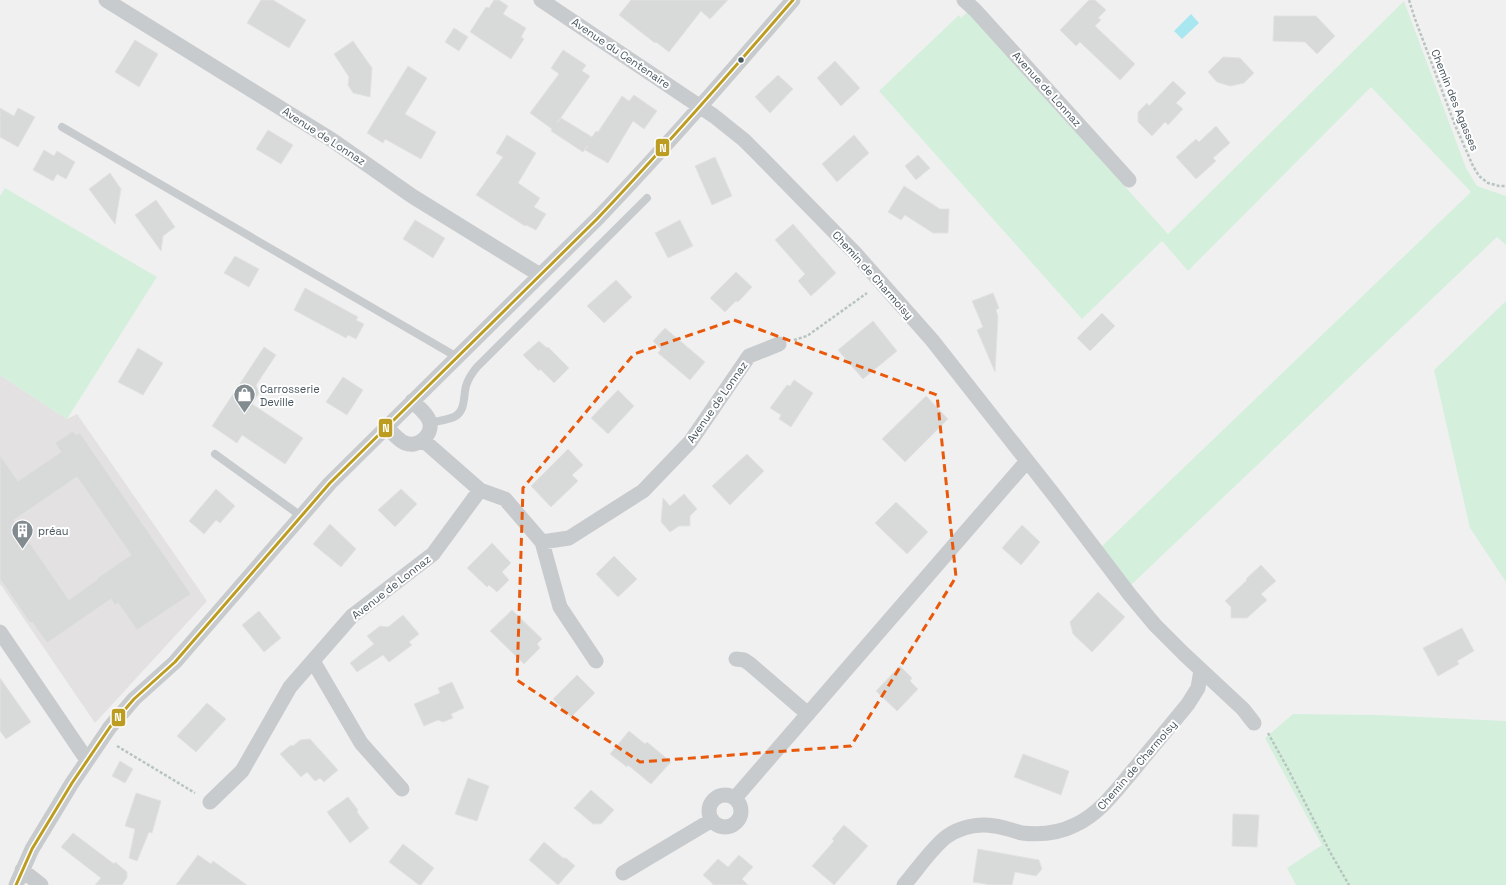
<svg xmlns="http://www.w3.org/2000/svg" width="1506" height="885" font-family="'Space Grotesk',sans-serif">
<style>
.education{fill:#e3e1e2}
.green{fill:#d4f0dc}
.water{fill:#a8e7ef}
.building{fill:#d8d9d9;stroke:#e2e2e3;fill-rule:evenodd}
.lines{fill:none;stroke-linecap:round;stroke-linejoin:round}
.path{stroke:#b7c4bf;stroke-width:2.5;stroke-dasharray:3 2;stroke-linecap:butt}
.lane{stroke:#c8cbcd;stroke-width:8}
.street{stroke:#c8cbcd;stroke-width:15}
.bus-1-casing{stroke:#fff;stroke-width:6}
.bus-1{stroke:#bd9d21;stroke-width:3}
.marked{fill:none;stroke:#e8590c;stroke-width:3;stroke-dasharray:8 5;stroke-linejoin:round}
.bus-dot{fill:#47555d;stroke:#fff;stroke-width:1.5}
.labels{text-anchor:middle;dominant-baseline:central;stroke-width:4;stroke-linejoin:round;paint-order:stroke}
.street-label{font-size:11px;fill:#47555d;stroke:#fff}
.poi-label{font-size:11px;fill:#47555d;stroke:#fff;text-anchor:start}
.line-badge{stroke:#fff;stroke-width:1.5}
.badge-label{font-size:11px;text-anchor:middle;font-weight:bold;fill:#fff}
</style>
<rect width="100%" height="100%" fill="#f1f0f0"/>
<path class="education" d="M0,375l67,44 10,-5 130,187 -112,122 -94,-138h-1z"/>
<path class="green" d="M1404,1l62,167 11,18 29,10v49l-9,-8 -367,349 -29,-39 370,-355 -100,-105 -183,184 -26,-30 -80,78 -203,-228 80,-76 2,3 6,-6 201,222z
M5,188l152,89 -90,142 -67,-44v-179z
M1506,301v281l-36,-54 -36,-158z
M1293,714l86,1 127,6v164h-210l-9,-17 35,-23 -57,-107z"/>
<path class="water" d="M1191,14l8,9 -17,16 -8,-8z"/>
<path class="building" d="M261,0h12l33,20 -17,28 -42,-25z
M494,0h5l9,6 -5,8 23,14 -5,9 3,2 -13,20 -41,-27 16,-25 3,1z
M631,0h97l-18,19 -9,-8 -32,41 -13,-10 -1,1 -36,-28z
M1089,0h6l11,10 -8,8 3,2 -6,6 40,38 -15,16 -40,-38 -4,4 -16,-16z
M1274,16h42l19,20 -18,18 -12,-12 -32,-1z
M454,28l14,9 -9,14 -14,-9z
M135,40l23,14 -19,33 -24,-15z
M353,41l19,27 -2,29 -17,-4 -5,-8 1,-8 -15,-23z
M563,50l23,15 -4,6 8,5 -33,47 4,-5 31,19 4,-6 2,1 24,-36 7,5 5,-6 23,16 -13,18 -11,-8 -25,42 -23,-13 3,-5 -5,7 -32,-21 1,-2 -22,-16 29,-39 -8,-6z
M1223,57l17,1 14,15 -10,10 -14,3 -13,-4 -9,-10z
M835,61l25,27 -19,18 -24,-28z
M408,66l19,12 -22,36 31,18 -15,27 -36,-20 -2,4 -16,-10z
M778,75l15,14 -23,24 -15,-16z
M1173,81l13,12 -10,10 7,6 -15,16 -3,-3 -13,14 -14,-14v-10l9,-9 2,3z
M0,108l14,8 4,-8 17,9 -17,30 -18,-10z
M1216,126l14,17 -17,15 3,3 -20,18 -20,-22 20,-18 3,3z
M268,130l25,15 -12,19 -25,-15z
M507,135l29,18 -18,30 22,15 -6,9 12,7 -10,16 -10,-5 -1,1 -49,-31 27,-38 -7,-4z
M854,135l15,18 -32,29 -15,-18z
M44,150l10,6 3,-5 18,11 -9,17 -9,-5 -4,7 -20,-11z
M918,155l12,13 -14,12 -11,-14z
M715,157l17,39 -20,9 -17,-39z
M110,173l11,16 -6,35 -26,-35z
M904,186l36,23h9l-1,24h-15l-28,-18 -4,5 -13,-8z
M156,200l19,27 -12,9 -2,15 -26,-36z
M415,220l30,18 -12,20 -30,-19z
M680,220l13,26 -25,12 -13,-25z
M793,224l43,49 -25,23 -13,-15 7,-7 -30,-34z
M235,256l24,13 -10,18 -25,-14z
M736,272l16,15 -14,15 -2,-1 -11,11 -15,-14z
M616,280l16,17 -28,26 -17,-17z
M305,288l53,29 -2,3 8,4 -8,15 -8,-4 -2,3 -52,-28z
M993,293l6,15 -3,2 2,6 -3,56 -18,-42 6,-3 -11,-26z
M1102,313l13,13 -25,25 -13,-13z
M873,321l24,30 -34,28 -25,-29z
M665,328l40,34 -15,18 -32,-27 3,-4 -8,-8z
M539,341l8,7 1,-1 21,21 -15,15 -14,-14 -1,2 -16,-16z
M264,347l12,8 -20,30 3,8 -7,11 51,34 -18,26 -43,-29 -5,8 -25,-17z
M138,348l25,15 -20,32 -25,-13z
M343,377l20,13 -16,25 -21,-13z
M794,380l19,13 -22,34 -12,-8 2,-4 -11,-7 17,-23 3,1z
M618,390l16,16 -26,28 -17,-16z
M926,396l22,23 -43,43 -23,-23z
M73,431l3,4 4,-2 111,161 -54,36 -19,-27 -3,2 -4,-6 -64,44 -15,-21 -2,1 -30,-44v-124l18,26 43,-29 -6,-9zM77,477l54,78 -34,23 1,1 -29,21 -55,-80z
M568,449l15,16 -11,10 6,6 -27,26 -20,-21z
M747,454l17,17 -34,34 -18,-19z
M216,489l19,17 -15,17 -4,-3 -12,14 -15,-13z
M401,489l16,15 -22,23 -17,-17z
M684,494l13,15 -7,7v10h-11l-9,6 -9,-10 2,-24 7,8z
M896,502l32,30 -21,22 -32,-31z
M330,524l26,25 -15,18 -28,-23z
M1022,525l18,17 -19,23 -19,-17z
M492,543l19,20 -9,9 7,8 -12,12 -8,-7 -2,2 -20,-19z
M614,556l23,23 -19,18 -22,-23z
M1261,565l15,16 -15,13 6,6 -20,18h-16v-11l-6,-6 22,-21 -1,-1z
M1098,592l27,25 -33,35 -19,-18 -3,-12z
M512,610l30,29 -5,5 3,4 -16,16 -34,-33z
M259,611l22,27 -17,14 -22,-27z
M403,615l16,19 -10,8 3,3 -23,17 -6,-7 -26,17 -7,-9 24,-19 -7,-8 13,-10 8,1z
M1462,628l12,23 -17,10 2,3 -21,12 -15,-28z
M900,666l12,12 -2,3 8,8 -21,22 -21,-20z
M577,675l18,18 -24,24 -18,-18z
M0,678l31,44 -25,17 -6,-8z
M452,682l12,26 -13,6 2,4 -10,4 -5,-2 -14,6 -10,-22 26,-11 -2,-5z
M207,703l19,16 -30,33 -19,-16z
M629,731l16,13 2,-2 24,20 -20,22 -23,-19 -1,2 -17,-13z
M310,739l28,31 -14,12 -4,-4 -5,3 -8,-9 -6,5 -21,-23 11,-9 2,1 7,-6z
M1023,754l46,17 -8,24 -47,-18z
M120,761l13,8 -8,14 -13,-7z
M468,778l21,8 -12,35 -22,-7z
M591,790l23,20 -13,14h-8l-19,-16z
M136,793l25,8 -9,32 -3,-1 -12,29 -8,-3 6,-29 -10,-3z
M348,797l10,13 -1,2 12,16 -19,15 -23,-31z
M1233,814l26,1 -2,32 -25,-1z
M844,825l24,21 -34,39 -22,-19 22,-25 -2,-2z
M73,833l41,31 1,-2 12,10v6l-5,7h-27l6,-7 -40,-31z
M544,842l19,16h3l9,8 -17,19 -29,-25z
M403,844l31,24 -13,17h-2l-30,-23z
M978,849l61,11 3,9 -6,7 -21,-4 -3,13h-21l-18,-3z
M198,855l13,9 2,-3 34,24h-71z
M739,855l14,12 -11,12 6,6h-36l1,-1 -10,-9 15,-16 10,8z"/>
<g class="lines">
<path class="path" d="M1409,0l6,19 40,106 18,41 6,10 9,7 11,3h7
M794,340l13,-4 60,-43
M1268,733l20,36 42,83 19,33
M117,746l78,47"/>
<path class="lane" d="M62,127l395,230
M430,423c7,-2 17,-3 24,-6 12,-6 9,-20 12,-31 2,-7 6,-13 11,-19l170,-169
M215,454l86,62"/>
<path class="street" d="M106,0l226,140 80,56 128,79
M541,0l173,116 30,24 16,16 95,97 77,87 122,155 76,100 25,30 29,29 59,55 11,14
M964,0l11,10 154,170
M386,427c6,5 12,13 19,16 13,5 27,-7 25,-20 -2,-9 -12,-16 -18,-22
M423,440l57,50 25,9 37,43 27,-4 74,-47 47,-49 59,-86 30,-12
M542,542l18,65 36,54
M0,632l87,128
M736,659l8,1 6,4 58,50
M313,661l48,82 41,46
M709 811a16 16 0 1 1 32 0a16 16 0 1 1-32 0Z
M735,798l292,-337
M210,802l32,-31 48,-84 62,-71 81,-62 47,-64
M22,870l19,15
M623,873l89,-53
M16,885l16,-36 40,-66 38,-56 24,-28 41,-37 155,-179 267,-264c68,-71 132,-145 196,-219
M904,885c13,-15 27,-36 42,-48 14,-10 32,-14 49,-11 9,1 18,5 27,7 17,2 37,0 53,-8 26,-12 43,-37 61,-58 17,-21 35,-42 52,-63l10,-16 3,-18"/>
<defs>
<path id="bus-1" d="M16,885l16,-36 40,-66 38,-56 24,-28 41,-37 155,-179 267,-264c67,-71 132,-145 196,-219"/>
</defs>
<use href="#bus-1" class="bus-1-casing"/>
<use href="#bus-1" class="bus-1"/>
</g>
<path class="marked" d="M734,320l203,75 19,182 -105,169 -211,16 -123,-82 6,-192 111,-134z"/>
<defs>
<symbol id="shop-pin" viewBox="-11 -11 22 30"><path d="M0 17L-7.5 6A9.5 9.5 0 1 1 7.5 6Z" fill="#828b90" stroke="#fff"/><path d="M-5-2.5h2.3a2.7 3.5 0 0 1 5.4 0H5L5.5 6h-11ZM-1.5-2.5h3a1.5 2.3 0 0 0-3 0Z" fill="#fff"/></symbol>
<symbol id="building-pin" viewBox="-11 -11 22 30"><path d="M0 17L-7.5 6A9.5 9.5 0 1 1 7.5 6Z" fill="#828b90" stroke="#fff"/><path d="M-4-6H4V6H1V3H-1V6H-4ZM-2.5-4.3h1.7v1.8h-1.7ZM.8-4.3h1.7v1.8H.8ZM-2.5-1h1.7V.8h-1.7ZM.8-1h1.7V.8H.8Z" fill="#fff"/></symbol>
</defs>
<g fill-rule="evenodd">
<use href="#shop-pin" x="232" y="382" width="25" height="34"/>
<use href="#building-pin" x="10" y="518" width="25" height="34"/>
</g>
<circle class="bus-dot" cx="741" cy="60" r="3.5"/>
<g class="labels">
<g class="street-label">
<text transform="translate(621 53) rotate(34)">Avenue du Centenaire</text>
<text transform="translate(1047 89) rotate(48)">Avenue de Lonnaz</text>
<text transform="translate(1455 100) rotate(68)">Chemin des Agasses</text>
<text transform="translate(324 136) rotate(33)">Avenue de Lonnaz</text>
<text transform="translate(873 275) rotate(48)">Chemin de Charmoisy</text>
<text transform="translate(717 402) rotate(-55)">Avenue de Lonnaz</text>
<text transform="translate(391 587) rotate(-38)">Avenue de Lonnaz</text>
<text transform="translate(1137 765) rotate(-49)">Chemin de Charmoisy</text>
</g>
<g class="poi-label">
<text x="260" y="389">Carrosserie<tspan x="260" dy="13">Deville</tspan></text>
<text x="38" y="531">préau</text>
</g>
</g>
<g class="line-badge">
<rect x="655" y="138" width="15" height="19" rx="4" fill="#bd9d21"/>
<rect x="378" y="418" width="15" height="20" rx="4" fill="#bd9d21"/>
<rect x="111" y="708" width="15" height="19" rx="4" fill="#bd9d21"/>
</g>
<g class="badge-label">
<text x="663" y="152">N</text>
<text x="386" y="432">N</text>
<text x="118" y="721">N</text>
</g>
</svg>
